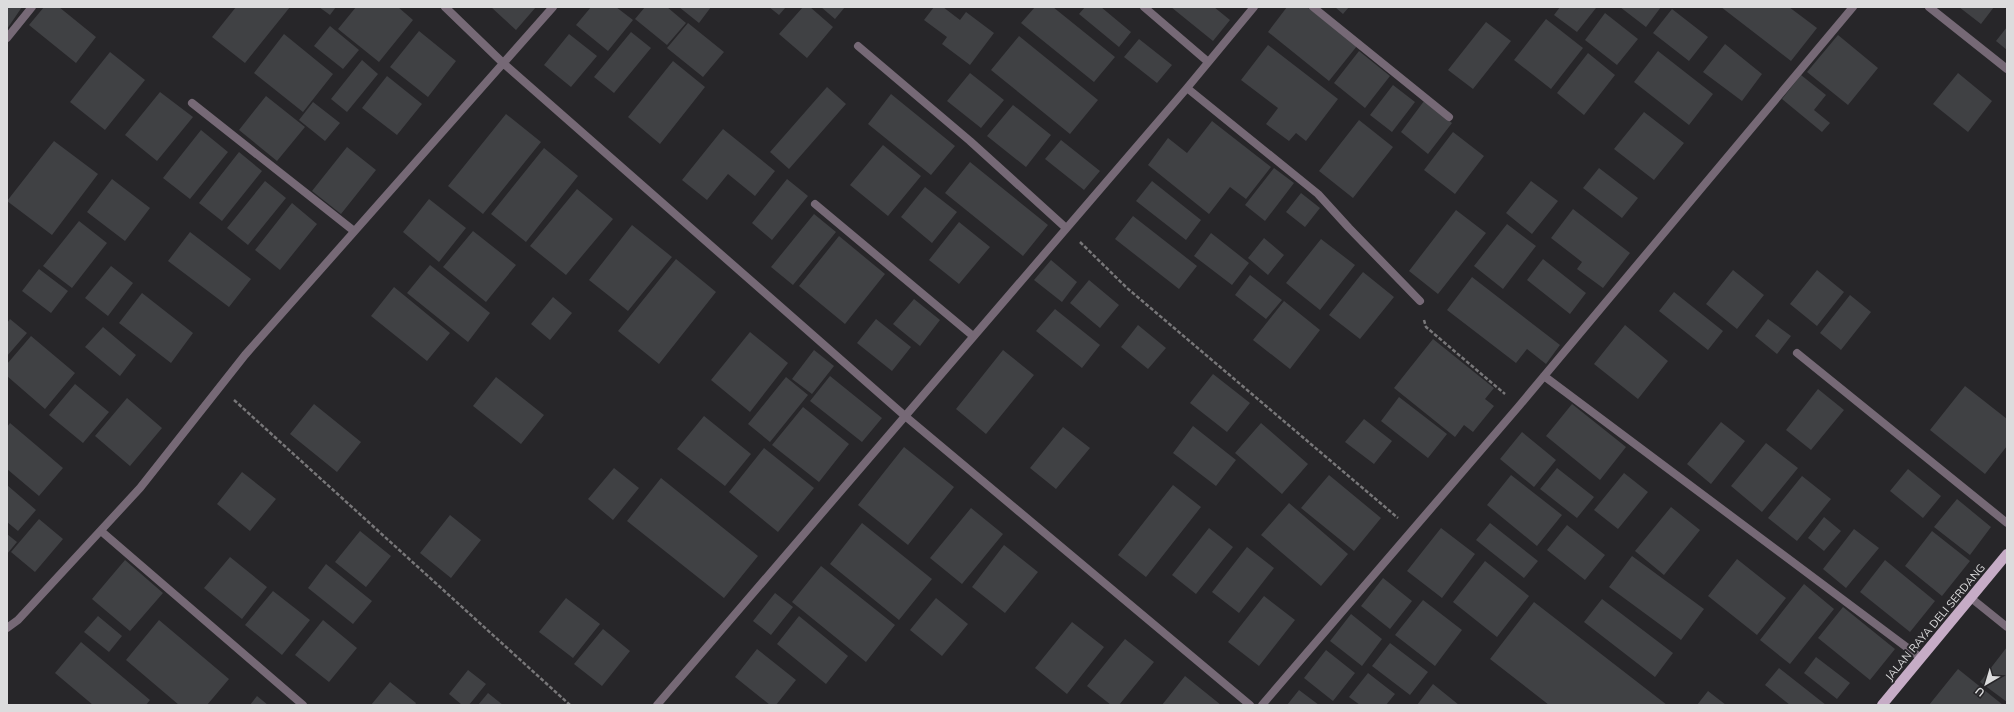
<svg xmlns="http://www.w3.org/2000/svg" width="2014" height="712" font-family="Mulish,sans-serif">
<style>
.building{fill:#404144}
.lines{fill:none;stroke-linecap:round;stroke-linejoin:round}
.path{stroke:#787779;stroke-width:2.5;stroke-dasharray:4 2;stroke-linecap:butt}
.minor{stroke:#766976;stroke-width:8}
.primary{stroke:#c6acc6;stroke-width:10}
.labels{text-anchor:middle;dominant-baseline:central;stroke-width:4;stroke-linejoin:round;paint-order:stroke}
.street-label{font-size:11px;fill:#dcdcdd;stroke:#272629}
</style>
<rect width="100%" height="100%" fill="#272629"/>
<path class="building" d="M7,7h15l-15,22z
M44,7h15l37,30 -20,26 -47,-38z
M236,7h54l-45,56 -33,-26z
M319,7h17l-6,8z
M356,7h42l15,13 -34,42 -41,-33z
M491,7h45l-20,23z
M591,7h25l17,13 -25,31 -32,-26z
M645,7h22l19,16 -19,22 -32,-26z
M679,7h32l-12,16z
M769,7h17l-7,8z
M803,7h7l23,20 -26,31 -28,-24z
M821,7h24l-10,12z
M934,7h9l17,13 6,-8 28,21 -24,32 -28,-21 5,-7 -23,-17z
M1035,7h18l62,50 -21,25 -73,-59z
M1085,7h16l30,25 -12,15 -40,-33z
M1171,7h43l16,13 -17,21z
M1287,7h20l50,39 -28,35 -61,-49z
M1335,7h14l-6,7z
M1560,7h35l1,1 -19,24 -23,-17z
M1620,7h41l-15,20z
M1721,7h68l28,21 -26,33z
M1959,7h35l-13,17z
M1672,9l36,28 -19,24 -36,-28z
M1605,13l33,26 -21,26 -32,-25z
M1546,19l37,29 -32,41 -37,-29z
M1486,22l25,19 -38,48 -25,-19z
M688,23l36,29 -21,25 -36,-29z
M330,26l29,24 -16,19 -29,-23z
M2007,27v23l-11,-9z
M419,31l37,30 -28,36 -38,-30z
M631,32l20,16 -37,45 -20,-16z
M284,34l49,40 -30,38 -49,-39z
M569,34l28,22 -26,31 -27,-22z
M1838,35l40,33 -30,37 -41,-33z
M1019,36l79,64 -28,34 -79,-64z
M1139,39l33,26 -15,18 -33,-26z
M1725,44l37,30 -20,27 -39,-29z
M1268,45l70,54 -32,42 -10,-8 -7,8 -23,-17 12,-16 -37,-28z
M1359,51l31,25 -25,32 -31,-25z
M1658,51l55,43 -24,31 -55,-43z
M110,52l35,28 -40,50 -35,-28z
M1588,53l27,22 -31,40 -27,-22z
M362,60l16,14 -31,38 -16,-13z
M673,61l32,26 -45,57 -32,-27z
M970,73l34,27 -23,28 -34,-27z
M1958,73l34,28 -24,31 -35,-28z
M1801,75l25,20 -12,15 16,13 -8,9 -40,-33z
M387,76l35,28 -25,31 -35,-27z
M1393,85l22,17 -23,30 -22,-17z
M827,87l19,17 -57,65 -19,-17z
M160,92l33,25 -36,44 -32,-26z
M891,94l64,52 -24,29 -63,-51z
M266,96l39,31 -28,34 -38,-31z
M1424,101l28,22 -24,31 -27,-22z
M313,102l27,21 -15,18 -26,-21z
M1013,105l38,30 -25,32 -39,-31z
M1644,112l40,31 -30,37 -40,-31z
M506,114l35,28 -58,72 -35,-28z
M1359,120l34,27 -40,51 -34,-27z
M1212,121l59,46 -25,32 -16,-12 -21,27 -61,-49 20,-27 19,15z
M723,129l52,42 -20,25 -27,-22 -21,26 -25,-20z
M201,130l27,22 -38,47 -27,-21z
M1453,132l31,24 -29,38 -31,-24z
M1061,140l39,31 -16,19 -39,-31z
M54,141l44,33 -46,61 -45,-34z
M883,145l38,31 -33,40 -38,-31z
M347,147l29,23 -35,44 -29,-23z
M544,148l34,28 -52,66 -35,-28z
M239,152l23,19 -40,50 -23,-18z
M970,162l78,63 -25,31 -78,-63z
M1274,168l20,15 -29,38 -20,-16z
M1599,168l39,30 -16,20 -39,-30z
M112,179l38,29 -25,33 -38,-29z
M787,179l21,17 -36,44 -20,-17z
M265,181l21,17 -38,47 -21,-17z
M1152,181l49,39 -15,20 -50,-39z
M1531,181l27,20 -26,33 -26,-21z
M925,187l32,25 -25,31 -31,-26z
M577,189l36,30 -47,56 -36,-29z
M1301,193l19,15 -15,19 -19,-15z
M429,199l37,29 -27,34 -36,-30z
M292,203l25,21 -37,46 -25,-20z
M1573,209l57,44 -27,35 -26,-19 5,-7 -31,-24z
M1456,210l30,23 -48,61 -29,-23z
M814,214l22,18 -43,53 -22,-18z
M1133,216l64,50 -18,23 -64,-50z
M79,221l28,22 -35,45 -29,-22z
M959,222l31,25 -31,37 -30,-24z
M1507,224l29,22 -33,43 -29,-23z
M632,225l40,32 -44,54 -39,-31z
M473,231l43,34 -30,37 -43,-35z
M190,232l61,47 -22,28 -61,-46z
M1211,233l38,30 -17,22 -38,-29z
M839,236l46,38 -40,50 -46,-38z
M1264,238l20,17 -16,20 -20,-17z
M1321,239l34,26 -35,45 -34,-27z
M676,259l40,33 -57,72 -41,-33z
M1543,259l43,34 -16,21 -43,-34z
M1051,260l26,22 -15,20 -28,-22z
M430,265l60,48 -22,29 -61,-49z
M111,266l22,17 -25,33 -23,-18z
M39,269l29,22 -17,22 -29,-22z
M1733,270l31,25 -27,34 -31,-25z
M1817,270l27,22 -27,34 -27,-22z
M1363,272l31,25 -34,42 -31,-24z
M1250,275l32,25 -16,19 -31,-24z
M1472,277l88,68 -14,19 -19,-15 -11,14 -69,-53z
M1089,280l30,25 -19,23 -30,-25z
M394,287l56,46 -23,28 -56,-45z
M1674,292l49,39 -15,19 -49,-39z
M142,293l51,40 -22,30 -52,-40z
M1850,295l21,17 -30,38 -21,-17z
M553,297l19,16 -22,27 -19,-16z
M914,299l26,21 -20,26 -27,-22z
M1284,301l36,29 -30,39 -37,-29z
M1055,309l45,36 -18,23 -46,-37z
M10,319l17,14 -20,23v-33z
M876,319l35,28 -19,24 -35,-28z
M1768,319l23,17 -14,18 -22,-18z
M1138,325l28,23 -18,21 -27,-22z
M1625,325l43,36 -30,38 -44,-35z
M103,327l33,28 -16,21 -35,-29z
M750,332l38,31 -38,49 -39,-32z
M31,336l44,37 -30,36 -38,-33v-12z
M1433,339l61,49 -9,11 9,7 -21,26 -9,-7 -9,12 -61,-49z
M814,350l20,16 -22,28 -20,-15z
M1003,350l31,25 -48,59 -30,-25z
M1213,374l37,29 -23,29 -37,-29z
M830,376l52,42 -20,24 -52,-41z
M496,377l48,38 -23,29 -48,-38z
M786,377l22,18 -38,47 -22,-18z
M75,384l34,28 -26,31 -34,-28z
M1965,386l42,33v27l-22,28 -55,-44z
M1818,389l26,21 -33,40 -25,-20z
M1399,397l48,37 -19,24 -47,-37z
M127,398l35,30 -32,38 -35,-30z
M314,404l47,38 -24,30 -47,-38z
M1572,404l54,43 -26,33 -54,-44z
M803,407l46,37 -30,38 -47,-37z
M704,416l47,38 -26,32 -48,-37z
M1364,419l28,22 -18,23 -29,-22z
M1721,422l24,19 -34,43 -24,-20z
M10,423l53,45 -24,28 -32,-27v-42z
M1261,423l47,41 -26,30 -47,-41z
M1193,426l43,34 -20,26 -43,-33z
M1063,427l27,21 -34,41 -26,-21z
M1522,432l34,28 -22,27 -34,-28z
M1766,443l32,25 -36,44 -31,-26z
M904,447l50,40 -46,58 -50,-40z
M764,448l50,40 -36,44 -49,-40z
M614,468l25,20 -26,32 -25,-21z
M1557,468l37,29 -17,21 -37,-29z
M1908,469l33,27 -18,22 -33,-27z
M242,472l34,27 -26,32 -33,-27z
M1624,473l24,19 -30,37 -24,-19z
M1329,475l52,43 -27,33 -53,-43z
M1511,475l51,40 -25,31 -50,-41z
M1802,476l29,23 -34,42 -29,-23z
M661,478l97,78 -34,42 -97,-77z
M7,485l29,25 -18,21 -11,-9z
M1173,485l28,22 -55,70 -28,-22z
M1957,499l34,28 -21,28 -36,-28z
M1289,503l59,51 -27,32 -60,-51z
M1671,507l29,23 -36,45 -29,-24z
M971,508l32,26 -41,50 -32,-26z
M450,515l31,25 -30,38 -31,-25z
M1824,517l17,14 -17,20 -16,-13z
M39,519l24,20 -28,33 -24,-20z
M862,523l70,56 -33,41 -69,-56z
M1490,523l48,38 -14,17 -48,-38z
M1567,525l38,30 -20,25 -38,-30z
M1209,528l24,19 -37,47 -24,-19z
M1441,528l34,26 -33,44 -35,-27z
M1854,529l25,19 -33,40 -23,-19z
M360,531l31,25 -25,31 -31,-25z
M1932,531l38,30 -28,35 -37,-30z
M7,534l10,8 -10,12z
M1004,545l34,27 -33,41 -33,-26z
M1247,547l27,21 -35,45 -27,-21z
M1632,556l72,53 -23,31 -72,-53z
M230,557l37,30 -25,32 -38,-31z
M1737,559l49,39 -29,37 -49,-39z
M125,560l38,33 -33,38 -38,-32z
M1885,560l50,41 -25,31 -50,-40z
M1485,561l44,35 -32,41 -44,-35z
M326,564l46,37 -19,23 -45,-36z
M821,566l74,59 -29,37 -74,-60z
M1383,578l29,23 -22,28 -29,-23z
M1804,584l30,25 -44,55 -30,-24z
M273,591l37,29 -28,35 -37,-30z
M775,593l18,14 -22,28 -18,-14z
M1264,596l31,24 -36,46 -31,-24z
M566,598l34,26 -27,34 -34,-26z
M936,598l32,26 -26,32 -32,-26z
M1602,599l71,54 -18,24 -71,-55z
M1423,600l39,30 -27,36 -40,-31z
M1534,602l133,103h-118l-59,-46z
M1843,607l52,42 -25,31 -52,-42z
M1351,614l31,25 -20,27 -32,-25z
M98,616l24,20 -13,16 -25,-20z
M799,616l49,40 -22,28 -49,-40z
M159,620l70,59 -22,26h-28l-53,-45z
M323,620l34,28 -28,34 -34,-27z
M1072,622l32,25 -37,47 -32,-26z
M603,629l27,22 -28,35 -28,-22z
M1125,639l29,23 -35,43h-8l-24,-19z
M81,642l69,58 -4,5h-53l-38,-32z
M1390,643l38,29 -18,23 -38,-29z
M2007,647v55l-27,-20z
M757,649l39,31 -20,25h-6l-35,-28z
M1326,650l29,23 -22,28 -29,-23z
M1816,657l34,26 -13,16 -33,-26z
M1779,668l47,37h-36l-25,-20z
M1958,669l45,36h-74z
M468,670l18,14 -17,21h-7l-13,-11z
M1368,673l27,21 -9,11h-26l-11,-8z
M1185,676l36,29h-59z
M390,682l26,21 -1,2h-44z
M1433,684l26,21h-42z
M1299,690l20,15h-32z
M1708,691l18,14h-29z
M488,693l15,12h-25z
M257,696l11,9h-18z"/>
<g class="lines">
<path class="path" d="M1080,242l47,46 271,230
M1424,320l2,7 79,67
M234,400l336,305"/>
<path class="minor" d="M445,7l58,56 402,353 345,289
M1144,7l63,54
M1313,7l136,110
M1929,7l78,62
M7,38l25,-31
M858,46l112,95 96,87
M1187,88l131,106 31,34 71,73
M192,103l162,128
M815,204l158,132
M1797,353l210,170
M1544,376l377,282
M101,531l202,174
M1971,598l36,29
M7,628l11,-8 122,-132 105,-133 308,-348
M657,705l530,-617 67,-81
M1262,705l257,-299 334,-399"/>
<path class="primary" d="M1882,705l125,-151"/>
</g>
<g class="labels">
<g class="street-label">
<text transform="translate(1935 622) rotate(-50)">JALAN RAYA DELI SERDANG</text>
</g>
</g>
<rect width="2014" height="712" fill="none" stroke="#dcdcdd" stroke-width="16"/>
<g transform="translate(1986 684) rotate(218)" stroke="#272629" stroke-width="3" paint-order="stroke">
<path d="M0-3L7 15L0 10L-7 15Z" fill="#dcdcdd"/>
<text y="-6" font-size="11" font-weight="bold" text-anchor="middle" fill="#dcdcdd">U</text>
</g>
</svg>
